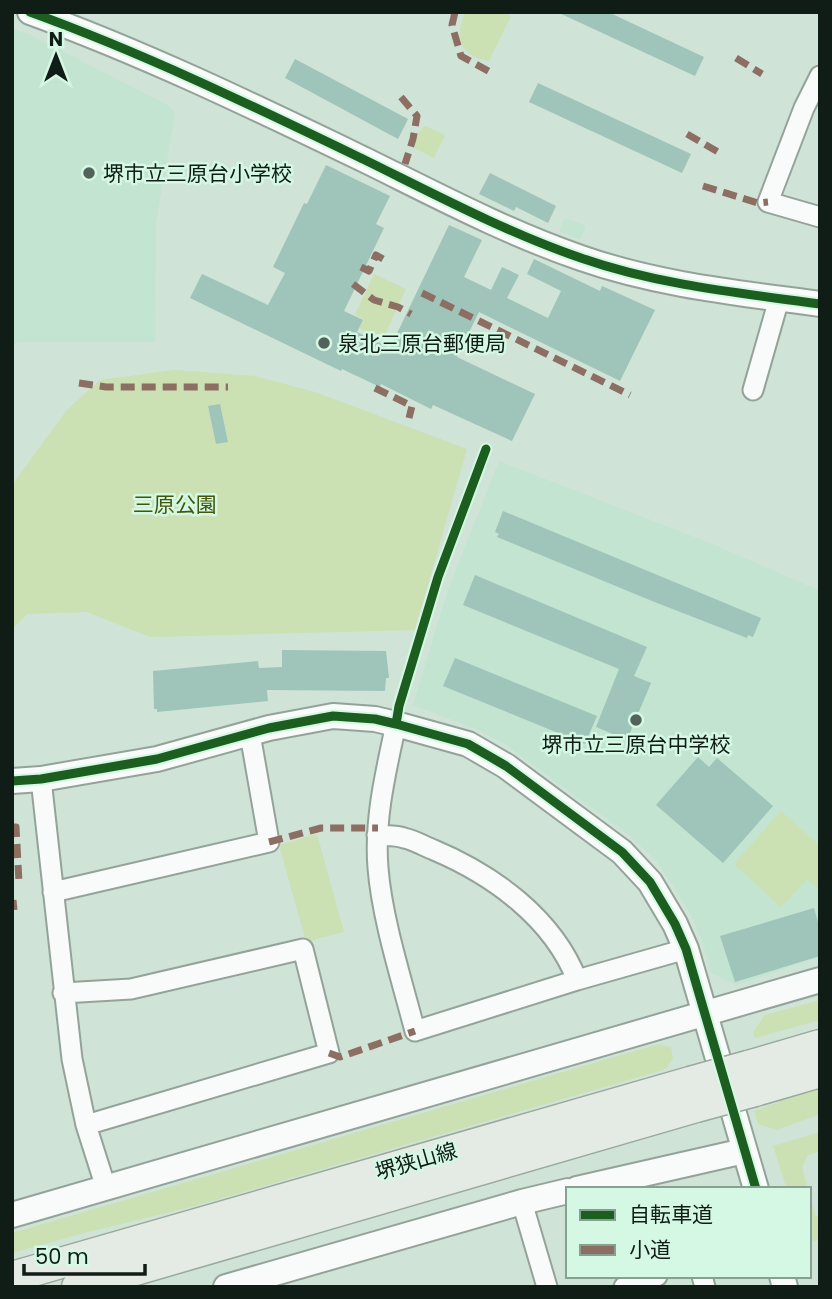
<svg xmlns="http://www.w3.org/2000/svg" width="832" height="1299" font-family="Poppins,'Noto Sans JP',sans-serif">
<style>
.built{fill:#c2e4d0}
.green{fill:#cbe0b3}
.building{fill:#9fc4ba}
.lines{fill:none;stroke-linecap:round;stroke-linejoin:round}
.minor-casing{stroke:#94a39a;stroke-width:23}
.tertiary-casing{stroke:#94a39a;stroke-width:28}
.primary-casing{stroke:#99a99c;stroke-width:33}
.minor{stroke:#f8fbf9;stroke-width:19}
.tertiary{stroke:#f8fbf9;stroke-width:24}
.primary{stroke:#e4ebe5;stroke-width:30}
.primary-bridge-casing{stroke:#99a99c;stroke-width:33;stroke-linecap:butt}
.primary-bridge{stroke:#e4ebe5;stroke-width:30}
.quiet{stroke:#8d6e63;stroke-width:7;stroke-dasharray:14 7;stroke-linecap:butt}
.cycleway-casing{stroke:#d4f8e3;stroke-width:13}
.cycleway{stroke:#1b5e20;stroke-width:9}
.poi-dot{fill:#53625a;stroke:#d4f8e3;stroke-width:2.5}
.labels{text-anchor:middle;dominant-baseline:central;stroke-width:5;stroke-linejoin:round;paint-order:stroke}
.poi-label{font-size:21px;fill:#101d16;stroke:#d4f8e3;text-anchor:start}
.park-label{font-size:21px;fill:#43540b;stroke:#d4f8e3}
.street-label{font-size:21px;fill:#101d16;stroke:#d4f8e3}
</style>
<rect width="100%" height="100%" fill="#cfe3d7"/>
<path class="built" d="M12,29l17,5 140,72 6,7 -19,109 -1,120h-136l-7,3z
M565,218l21,8 -6,13 -21,-8z
M499,461l216,84 105,46v366l-84,28 -25,-12 -7,-26 -10,-26 -16,-28 -21,-31 -28,-27 -127,-93 -26,-13 -63,-24 35,-115z"/>
<path class="green" d="M466,12h38l7,4 -22,45c-28,-4 -36,-24 -23,-49z
M425,126l20,9 -11,23 -20,-10 4,-15z
M374,274l32,15 -23,50 -24,-11 4,-9 -8,-4z
M174,370l81,6 60,16 152,57 -52,181 -265,7 -63,-25 -60,2 -15,15v-144l55,-75 33,-30z
M781,811l39,35v44l-13,-11 -26,28 -47,-43z
M317,834l27,98 -38,10 -27,-97z
M820,1000v20l-65,18 -2,-6 12,-17z
M659,1044l12,3 2,11 -7,11 -471,137 -111,27 -72,20v-20z
M820,1083v31l-43,16 -19,-6 -4,-13 25,-9 6,-8z
M820,1132v19l-12,4 -6,12 6,22h-21l-14,-43z
M809,1194l6,21 5,4v20l-6,2 -5,-3z"/>
<path class="building" d="M557,12h51l96,45 -9,19z
M295,59l113,60 -10,20 -113,-61z
M538,83l153,71 -9,19 -153,-71z
M326,165l64,31 -14,28 8,4 -40,83 19,9 -6,12 33,16 59,-123 33,15 -18,37 27,13 11,-23 17,8 -12,23 41,20 13,-27 -34,-17 7,-15 66,32 2,-5 53,24 -35,71 -141,-69 -22,45 78,37 -23,47 -79,-36 -2,4 -50,-25 -1,3 -38,-18 -1,2 -151,-73 12,-24 66,31 17,-32 -12,-6 31,-64 3,1z
M490,173l66,33 -8,17 -32,-16 -2,4 -35,-17z
M220,404l8,38 -12,2 -8,-38z
M503,511l258,107 -8,19 -5,-2 -1,3 -95,-37 -155,-64 2,-3 -4,-2z
M475,575l172,72 -13,29 17,7 -24,57 -31,-13 23,-58 -156,-64z
M282,650l104,1 3,27h-3l-1,13 -118,-1 1,11 -111,11v-3h-3l-1,-38 105,-10 1,7 23,-1z
M455,658l142,58 -12,28 -142,-58z
M698,757l11,10 8,-9 56,48 -50,57 -67,-58z
M814,908l6,21v27l-85,26 -15,-46z"/>
<g class="lines">
<defs>
<path id="minor" d="M820,76l-16,32 -36,94 52,15
M753,390l26,-91
M396,724c-10,47 -22,95 -18,144 4,51 24,113 37,163l162,-51 109,-31
M41,779l31,280 14,66 20,63
M377,835c9,1 19,0 27,3 10,2 20,8 30,12 59,25 119,68 143,130
M53,892l216,-50 -19,-108
M63,993l68,-4 172,-40 26,104 -243,72
M522,1202l25,85
M702,1276l3,11
M624,1287l33,-11"/>
<path id="tertiary" d="M30,12c116,42 227,96 339,150 69,34 139,71 212,96 77,27 158,35 239,46
M12,781l29,-2 116,-20 112,-31 64,-12 42,3 21,5 72,20 38,22 116,86 28,30 25,42 11,25 70,240
M577,1189l167,-38
M12,1215l808,-235
M782,1276l3,11
M226,1287l296,-85 46,-11"/>
<path id="primary" d="M748,1066l72,-21
M755,1091l65,-19
M12,1277l678,-195
M77,1287l619,-180"/>
</defs>
<use href="#minor" class="minor-casing"/>
<use href="#tertiary" class="tertiary-casing"/>
<use href="#primary" class="primary-casing"/>
<use href="#minor" class="minor"/>
<use href="#tertiary" class="tertiary"/>
<use href="#primary" class="primary"/>
<defs>
<path id="primary-bridge" d="M690,1082l58,-16
M696,1107l59,-16"/>
</defs>
<use href="#primary-bridge" class="primary-bridge-casing"/>
<use href="#primary-bridge" class="primary-bridge"/>
<path class="quiet" d="M455,12l-3,13 9,31 29,16
M736,58l26,16
M401,97l16,19 -4,23 -8,25
M687,134l31,18
M703,186l55,17 10,-1
M361,267l8,4 7,-16 7,4
M353,284l21,16 24,7 13,7
M422,293l208,102
M79,383l27,4h122
M375,388l37,18 -3,12
M12,827h4l3,55
M269,842l52,-14h57
M13,900l1,10
M329,1053l11,4 75,-26"/>
<defs>
<path id="cycleway" d="M30,12c116,42 227,96 339,150 69,34 139,71 212,96 77,27 158,35 239,46
M396,724l3,-18 39,-129 48,-128
M12,781l29,-2 116,-20 112,-31 64,-12 42,3 21,5 72,20 38,22 116,86 28,30 25,42 11,25 70,240"/>
</defs>
<use href="#cycleway" class="cycleway-casing"/>
<use href="#cycleway" class="cycleway"/>
</g>
<g class="poi-dot">
<circle cx="89" cy="173" r="7"/>
<circle cx="324" cy="343" r="7"/>
<circle cx="636" cy="720" r="7"/>
</g>
<g class="labels">
<g class="poi-label">
<text x="103" y="173">堺市立三原台小学校</text>
<text x="338" y="343">泉北三原台郵便局</text>
<text x="636" y="744" text-anchor="middle">堺市立三原台中学校</text>
</g>
<g class="park-label">
<text x="175" y="504">三原公園</text>
</g>
<g class="street-label">
<text transform="translate(416 1161) rotate(-16)">堺狭山線</text>
</g>
</g>
<rect width="832" height="1299" fill="none" stroke="#101d16" stroke-width="28"/>
<rect x="566" y="1187" width="245" height="91" fill="#d4f8e3" stroke="#86a091" stroke-width="2"/>
<rect x="580" y="1210" width="35" height="10" fill="#1b5e20" stroke="#86a091" stroke-width="2"/>
<text x="629" y="1222" font-size="21" fill="#101d16">自転車道</text>
<rect x="580" y="1245" width="35" height="10" fill="#8d6e63" stroke="#86a091" stroke-width="2"/>
<text x="629" y="1257" font-size="21" fill="#101d16">小道</text>
<g transform="translate(56 56)" stroke="#d4f8e3" stroke-width="5" paint-order="stroke">
<path d="M0-5L12 26L0 18L-12 26Z" fill="#101d16"/>
<text y="-10" font-size="19" font-weight="bold" text-anchor="middle" fill="#101d16">N</text>
</g>
<path d="M24 1264v10h121v-10" fill="none" stroke="#101d16" stroke-width="3.5"/>
<text x="35" y="1264" font-size="21" fill="#101d16" stroke="#d4f8e3" stroke-width="5" paint-order="stroke">50 m</text>
</svg>
